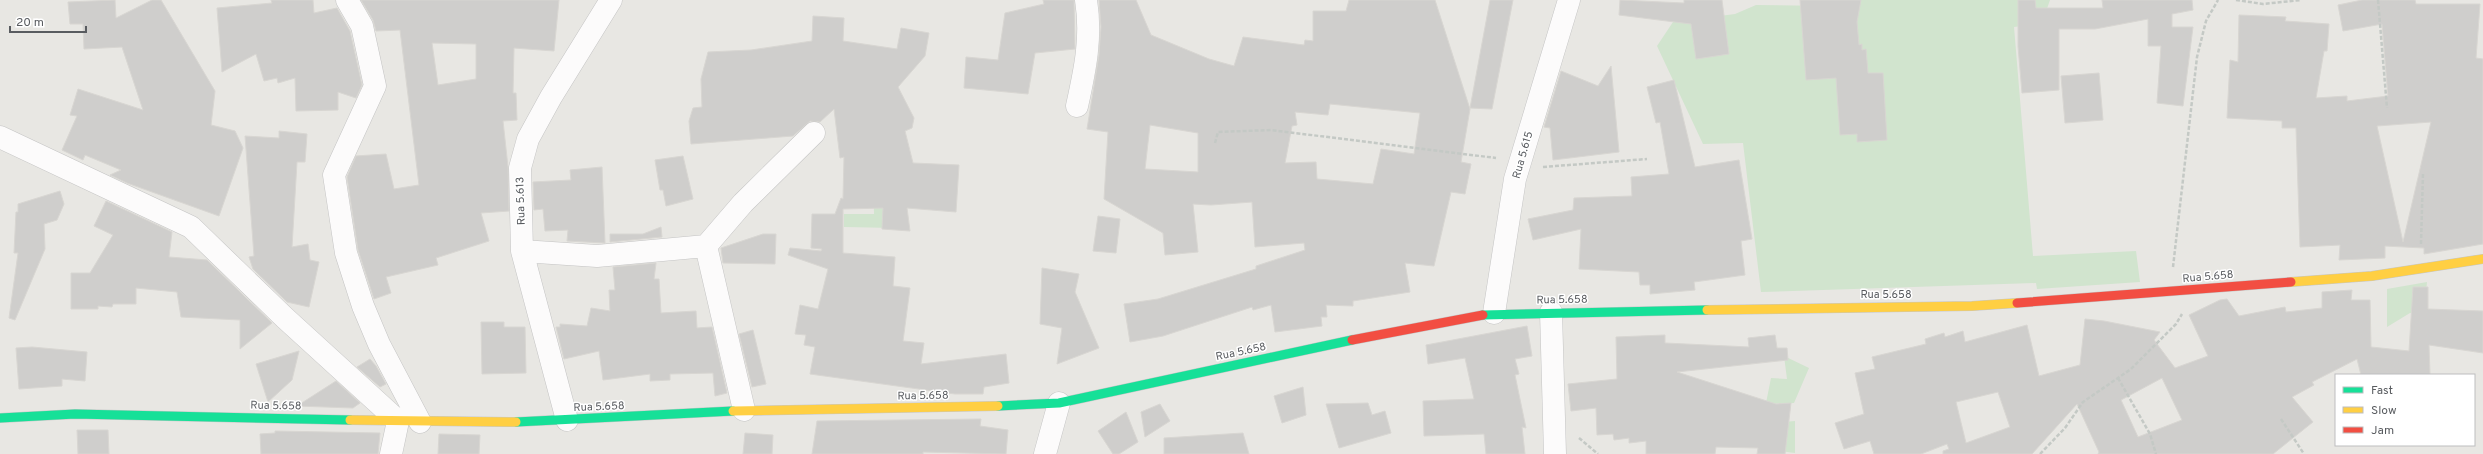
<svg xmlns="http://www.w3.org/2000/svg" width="2483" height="454" font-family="Overpass,sans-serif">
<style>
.green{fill:#d1e4ce}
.building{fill:#cfcecc;stroke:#d8d6d2;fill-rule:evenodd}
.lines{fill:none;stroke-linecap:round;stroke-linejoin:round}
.street-casing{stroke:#c4c4c4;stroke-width:23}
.fast-casing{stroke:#c5c6c6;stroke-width:10}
.slow-casing{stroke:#c5c6c6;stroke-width:10}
.jam-casing{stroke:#c5c6c6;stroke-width:10}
.path{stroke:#c4c9c5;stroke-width:2.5;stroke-dasharray:4 2;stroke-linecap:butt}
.street{stroke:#fcfbfb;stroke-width:22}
.fast{stroke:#16e098;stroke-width:9}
.slow{stroke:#ffcf43;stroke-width:9}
.jam{stroke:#f24e42;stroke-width:9}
.labels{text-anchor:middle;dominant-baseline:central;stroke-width:3;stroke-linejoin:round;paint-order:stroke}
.street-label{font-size:11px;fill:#595c60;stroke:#fff}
</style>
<rect width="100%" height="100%" fill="#e8e7e3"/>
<path class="green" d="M1831,0h219l-8,23 -28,4 19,229 103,-5 4,31 -103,7 -1,-6 -275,9 -18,-149 -40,1 -46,-98 16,-24 62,-8 21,-9 74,1z
M873,170l22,58 -51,-1v-13h30z
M2427,282l-3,31h-14l-23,14v-38z
M1784,356l25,12 -15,35 -23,1 1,19 23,-2v32l-38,-5 14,-70 16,1z"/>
<path class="building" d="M115,0l1,18 36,-18h9l54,91 -4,34 24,6 8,17 -24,68 -92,-33 -17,-8 11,-5 -36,-15 -2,5 -21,-10 15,-34 -7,-1 8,-26 65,21 -21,-63 -38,2 -1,-25h-13l-2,-22z
M271,0h42l1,13 23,-5 13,23 12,54 -6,13 -18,-6v18l-42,1 -1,-33 -17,5 -1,-5 -13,3 -8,-27 -34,18 -5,-64 55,-5z
M361,0h198l-5,51 -40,-3 -1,45h3l1,27 -14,1 5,46 1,44 -28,2 8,28 -53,17 2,7 -52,12 5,16 -17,6 -16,-49 -11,-73 9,-21 30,-2 8,35 25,-4 -19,-155 -24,1 -3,-11zM432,43l44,1v35l-38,6z
M1043,0h31l1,49 -40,4 -7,41 -64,-6 2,-31 32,3 7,-47 39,-9z
M1099,0h37l15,35 58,24 25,7 9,-29 61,8 1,-5 8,1v-30h33l3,-11h86l35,109 -9,53 10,2 -6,30 -14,-2 -17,74 -29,-3 5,29 -57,9v5l-27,-1 1,12h-6l1,9 -47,6 -4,-27 -18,5 -1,-3 -89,29 -33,6 -6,-38 34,-5 98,-30v-3l49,-16 -1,-7 -49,4 -3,-45 -41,3 -18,-1 5,48 -33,3 -2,-22 -59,-34 4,-67 -21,-3 12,-74 2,-28zM1330,104l90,9 -6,41 -33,-5 -8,35 -56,-5 -1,-17 -31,1 7,-37 5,-1 -2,-13 33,3zM1150,125l48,8v39l-53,-3z
M1490,0h23l-21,109 -22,-1z
M1620,0l64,3v-3h38l7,54 -33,5 -5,-35 -72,-9z
M1800,0h61l-4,22 2,23 3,-1v6l4,-1 2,24h15l4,67 -30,2v-8l-17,1 -4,-57 -30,2z
M2018,0h17l1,8h67l-1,-8h90l1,10 -21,4v13h21l-10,79 -26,-3 4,-57h-13v-27l-53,10h-36v61l-37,3 -4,-47z
M2362,0h53l1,4h64l-4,54 7,1v185l-59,10v-6l-39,-2v12l-46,2 1,-15 -40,2 -4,-119h-14v-7l-55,-3 3,-58 8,2 1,-47 47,2 -1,4 44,3 -2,27h-3l-8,47 31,-2v5l41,-5 -6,-72 -39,7 -5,-26zM2431,122l-28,120 -26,-116z
M813,16l31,2 -1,23 54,8 4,-21 28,5 -4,23 -27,31 16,31 -2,10 -7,3 8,32 46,2 -3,47 -49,-4 3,23 -28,-2 1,-21 -40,1v44l52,4 -2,29 17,2 -7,53 21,2 -3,21 85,-10 3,29 -25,4 -1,7h-28l-145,-20 5,-27 -11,-2 2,-10 -11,-1 5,-29 18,4 10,-40 -40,-14 2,-7 31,3 1,-2 -11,-1 1,-34h23l6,-16 2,1 1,-42 -4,1 -6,-49 -14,13 -10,-1 -17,15 -102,8 -2,-23 4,-13 9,-1 -1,-28 7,-27 43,-2 61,-9z
M1611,66l8,86 -66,8 -3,-32 -6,-1 17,-56 37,15z
M2099,73l4,47 -38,3 -4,-47z
M1674,80l21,87 44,-7 13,79 -11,2 4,34 -51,7 1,8 -45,4v-9h-10l-1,-13 -60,-3 2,-40 -48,11 -5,-21 45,-9 1,-12 58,-2 -1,-19 38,-3 -9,-52 -4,1 -9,-36z
M279,131l28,3 -2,28h-8l-5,85 16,-3 2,16 9,2 -10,45 -22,-5 -34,-33 -4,-12 5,-1 -9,-120 34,2z
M683,156l10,43 -27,7 -3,-16h-3l-5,-30z
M602,167l3,76 -38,-2 1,-11 -23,1 -2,-22 -9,1 -1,-28 38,-2 -1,-10z
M60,191l4,13 -7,16 -13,4 1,25 -30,71 -6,-2 9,-65h-4l2,-41h2v-8z
M106,201l66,31 -3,25 38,3 65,63 -32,26v-29l-59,-3 -4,-25 -41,-4v16h-23l-1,3 -14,-1v3h-27v-36h19l23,-38 -19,-9z
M1098,216l22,3 -4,34 -23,-2z
M661,227l1,10 -52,5v-8h33z
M763,234h13l-1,30 -52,-1 -2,-15z
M656,263l-2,16h5l2,34 35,-2 1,17 15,-1 15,66 -12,3 -2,-23 -43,1v6l-20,1v-7l-47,6 -4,-29 -35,8 -8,-32h4v-3l27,2 4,-18 19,3 -1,-21h6l-2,-23z
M1042,268l37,6 -4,18 24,56 -42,16 5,-36 -22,-4z
M2413,287h15v22l55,2v42l-54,-8 1,30h-69l-4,-16 -45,23 2,3 -22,12 21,25 -40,32h-175l1,-2 -22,-48 -45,50h-89v-3l6,-2 -2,-5 -26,10h-47l-4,-13 -26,8 -9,-26 29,-9 -9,-41 20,-4 -3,-12 54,-13 -1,-5 19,-6 1,4 18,-6 2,11 62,-17 12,51 41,-11 5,-46 19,2 56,11 -6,8 21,28 33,-12 -19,-41 31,-15 7,-1 12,17 46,-9 1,5 36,-4v-16l30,-2 -1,10h19l1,47 38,4zM2162,378l20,42 -44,17 -17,-37zM1998,392l12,35 -44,16 -10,-41z
M481,322h23v5h21l1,46 -44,1z
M1527,326l5,30 -17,3 4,15 -4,1 11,53 -4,-1 3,27h-39l-2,-20 -60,2 -1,-35 51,-2 -9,-41 -37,6 -2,-19z
M753,330l13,54 -14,3 -13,-53z
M1665,335v8l84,4 -1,-9 27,-3 2,13h10l1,12 -111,12 99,32 15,-1 -6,51h-28l1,-6 -42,-1 -1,7h-69v-13l-17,2v-5l-15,2 -1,-6 -16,1 -1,-27 -25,3 -3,-27 49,-5 -1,-42z
M32,347l55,5 -2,29 -23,-2v7l-43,3 -3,-41z
M299,351l-7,29 -24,22 -12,-38z
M370,359l6,7 10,18 -6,3 -23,-20z
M336,381l24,22 -7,5 -56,-2z
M1303,387l3,28 -24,8 -8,-27z
M1368,403l4,12 13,-4 6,22 -52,15 -13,-44z
M1160,404l10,17 -25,16 -4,-25z
M1126,412l12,30 -19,12h-6l-15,-23z
M981,419l-1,7 28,4 -2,24 -83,-2v2h-111l5,-33z
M77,430h31l1,24h-31z
M275,431l105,2 -2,21h-117l-1,-20 15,-1z
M745,433l28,2 -1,19h-29z
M1243,433l6,21h-85v-16z
M439,434l41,1 -1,19h-41z"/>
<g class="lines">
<defs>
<path id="street" d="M347,0l15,26 13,60 -41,89 12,78 17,53 16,38 41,78
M1077,106c8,-36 15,-69 9,-106
M0,137l191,90 94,91 113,103 -7,33
M706,246l38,164
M522,251l75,5 109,-10 37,-43 71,-70
M1551,312l4,142
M1494,313l21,-134 54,-179
M567,420l-45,-169 -2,-83 8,-29 23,-42 60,-97
M1045,454l14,-51"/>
<path id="fast" d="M1483,315l224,-5
M998,406l61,-3 293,-63
M0,418l75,-4 275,6
M516,422l217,-11"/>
<path id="slow" d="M2291,282l81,-6 111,-17
M1707,310l265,-4 45,-3
M733,411l265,-5
M350,420l166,2"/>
<path id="jam" d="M2017,303l274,-21
M1352,340l131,-25"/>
</defs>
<use href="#street" class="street-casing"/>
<use href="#fast" class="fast-casing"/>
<use href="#slow" class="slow-casing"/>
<use href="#jam" class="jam-casing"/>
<path class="path" d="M2236,0l27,4 38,-4
M2378,0l9,108
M1215,143l3,-11 53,-2 225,28
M1543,167l104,-8
M2421,244l2,-71
M2173,267l24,-210 9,-36 12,-21
M2118,378l32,56 6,20
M2281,419l23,35
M1579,438l19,16
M2040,454l25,-26 18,-26 48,-33 45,-45 6,-10"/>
<use href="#street" class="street"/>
<use href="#fast" class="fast"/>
<use href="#slow" class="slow"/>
<use href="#jam" class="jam"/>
</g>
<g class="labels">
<g class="street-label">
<text transform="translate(1523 155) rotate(-74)">Rua 5.615</text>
<text transform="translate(521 201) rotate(-92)">Rua 5.613</text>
<text transform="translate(2208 277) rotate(-5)">Rua 5.658</text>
<text x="1886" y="295">Rua 5.658</text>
<text transform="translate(1562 300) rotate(-1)">Rua 5.658</text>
<text transform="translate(1241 352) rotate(-12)">Rua 5.658</text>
<text transform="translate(923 396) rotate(-1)">Rua 5.658</text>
<text transform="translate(276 406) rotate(1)">Rua 5.658</text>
<text transform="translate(599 407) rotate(-2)">Rua 5.658</text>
</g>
</g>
<rect x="2335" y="374" width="140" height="72" fill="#ffffff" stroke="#bdbebf"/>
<rect x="2343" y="387" width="20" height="6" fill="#16e098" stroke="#bdbebf"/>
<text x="2371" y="394" font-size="12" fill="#595c60">Fast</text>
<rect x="2343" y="407" width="20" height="6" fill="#ffcf43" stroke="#bdbebf"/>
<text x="2371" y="414" font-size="12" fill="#595c60">Slow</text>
<rect x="2343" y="427" width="20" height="6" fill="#f24e42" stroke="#bdbebf"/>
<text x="2371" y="434" font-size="12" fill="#595c60">Jam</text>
<path d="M10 26v6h76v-6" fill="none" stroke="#595c60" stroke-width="2"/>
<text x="16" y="26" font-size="12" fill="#595c60" stroke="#ffffff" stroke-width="3" paint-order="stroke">20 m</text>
</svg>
